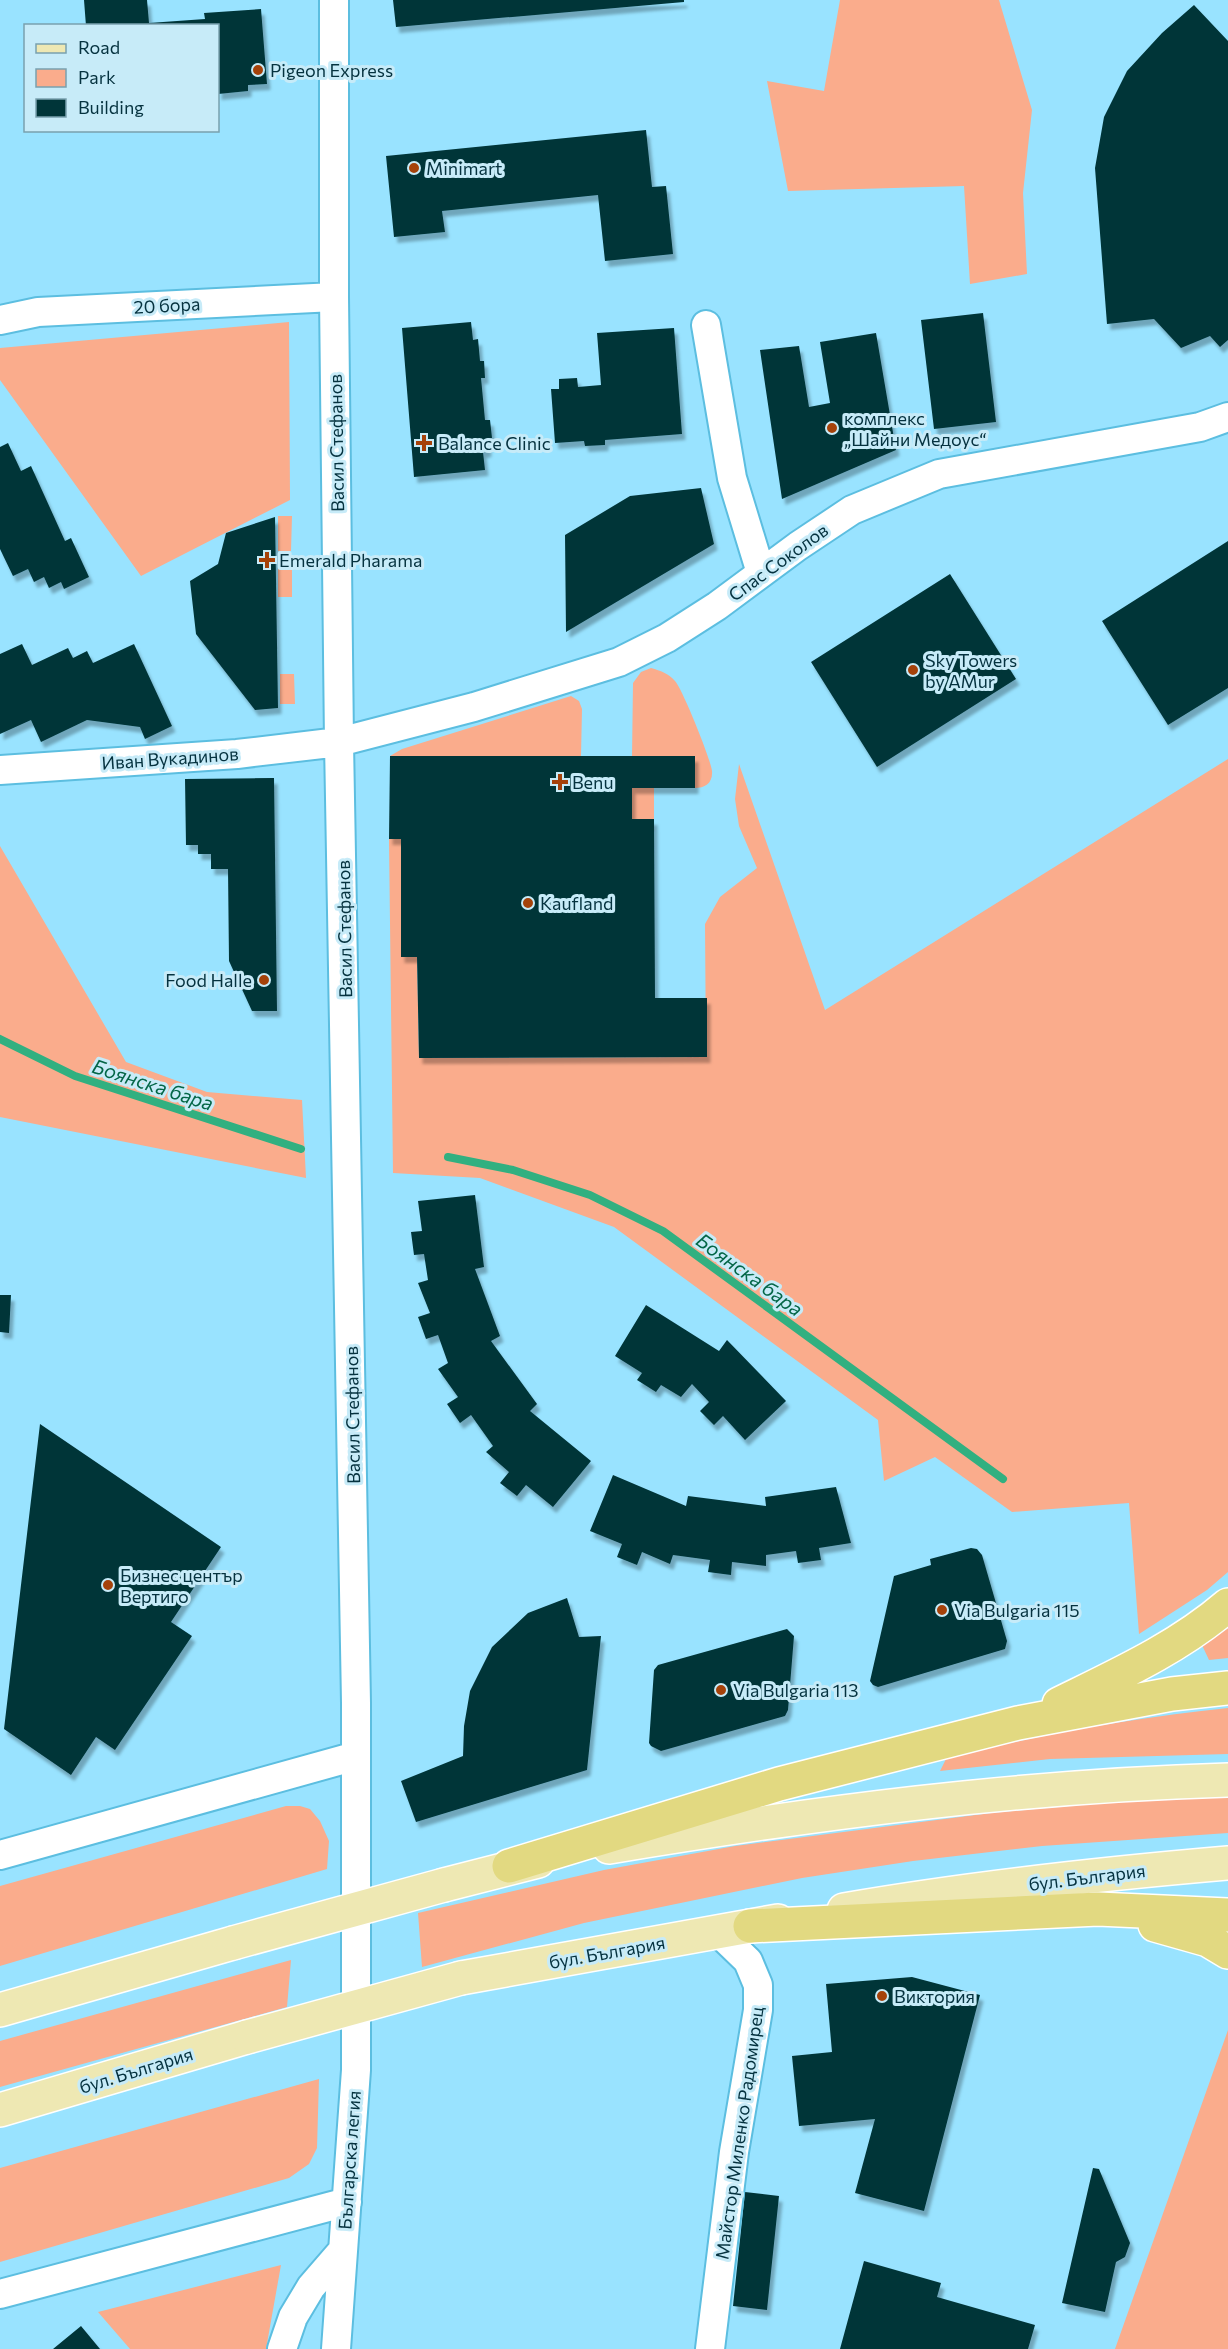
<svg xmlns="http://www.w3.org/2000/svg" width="1228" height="2349" font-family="Commissioner,sans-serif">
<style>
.green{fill:#faac8c}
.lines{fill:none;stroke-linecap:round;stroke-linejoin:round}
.stream{stroke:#31b080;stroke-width:8}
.building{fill:#003539;filter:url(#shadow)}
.minor-casing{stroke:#5cbee0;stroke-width:32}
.major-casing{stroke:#fff;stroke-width:36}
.highway-casing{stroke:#fff;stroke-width:36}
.minor{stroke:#fff;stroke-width:28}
.major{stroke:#eee8b3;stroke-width:33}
.highway{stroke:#e2d981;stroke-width:33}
.major-bridge-casing{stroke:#fff;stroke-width:36;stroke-linecap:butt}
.major-bridge{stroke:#eee8b3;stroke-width:33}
.poi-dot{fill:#a5420a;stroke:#c7ebf8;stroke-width:2}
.labels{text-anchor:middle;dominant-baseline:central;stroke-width:6;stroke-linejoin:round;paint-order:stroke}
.poi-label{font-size:18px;fill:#05323f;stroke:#c7ebf8;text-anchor:start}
.street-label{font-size:18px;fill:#05323f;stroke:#c7ebf8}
.water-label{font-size:20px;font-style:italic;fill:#046647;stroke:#c7ebf8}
</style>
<defs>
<filter id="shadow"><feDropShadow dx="3.5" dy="6" stdDeviation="1.5" flood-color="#0004"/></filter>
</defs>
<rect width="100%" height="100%" fill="#99e3ff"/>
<path class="green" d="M840,0h159l33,110 -9,83 4,81 -57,10 -6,-98 -176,5 -21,-110 57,10z
M289,322l1,178 -149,76 -141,-196v-32z
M278,516h14l-1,35h-13z
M278,567h14v30h-14z
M651,668c10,3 17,5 24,13 7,7 36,79 37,90 1,12 -7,17 -17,17v-32l-63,1 1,-74 8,-11z
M280,674h14l1,30h-15z
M571,696l8,5 3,8 -1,47h-191l12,-7z
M1228,759v813l-21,18 -68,44 -10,-131 -117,9 -77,-55 -51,24 -6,-61 -264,-193 -134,-49 -87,-5 -4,-334h12v118h16l2,101 287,-1 -1,-133 15,-27 37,-29 -18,-42 -4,-27 4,-35 86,246z
M632,788h22v31h-22z
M0,846l126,216 81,30 95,8 4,78 -306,-61z
M1228,1628v30l-19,2 -7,-15z
M1228,1708v46l-178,5 -110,12 6,-12c92,-25 187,-41 282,-51z
M1228,1797v36l-186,13 -129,15 -111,17 -218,45 -162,44 -4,-54 186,-43 131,-24 256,-33 157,-14z
M286,1806h14l10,3 10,12 9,20 -2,28 -327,97v-80z
M291,1960l-4,47 -287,80v-46z
M1228,2030v319h-113z
M319,2079l-2,69 -8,16 -20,14 -289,84v-94z
M281,2265l-15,84h-136l-32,-37z"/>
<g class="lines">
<path class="stream" d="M0,1039l75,37 226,73
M448,1157l65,13 77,25 73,36 340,248"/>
</g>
<path class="building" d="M84,0h63l2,23 56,-4 -1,-6 57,-4 6,75 -19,1v6l-30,3v-68h-132z
M393,0h291v2l-288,25z
M1194,5l34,36v299l-8,7 -10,-11 -29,12 -27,-29 -47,5 -12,-156 9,-51 23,-46 35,-38z
M646,130l6,57 14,-1 7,68 -68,7 -7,-66 -156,16 3,21 -51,5 -8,-81z
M983,313l13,109 -62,7 -13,-109z
M471,322l2,18 5,-1 2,22h4l1,17h-4l4,42h5l2,18h-5l1,13 -5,1 2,18 -71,7 -12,-149z
M674,328l8,106 -77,6v5l-20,1 -1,-5 -29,2 -4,-54h8v-10l18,-1 1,9 23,-2 -4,-52z
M876,333l20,117 -114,49 -22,-149 39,-4 10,61 21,-4 -10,-61z
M8,443l13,28 10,-5 34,75 6,-3 18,39 -25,12 -3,-7 -12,6 -5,-11 -10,5 -6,-13 -15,7 -13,-27v-102z
M701,488l13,56 -148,88 -1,-97 65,-39z
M275,517l3,191 -23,2 -59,-76 -6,-53 28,-17 8,-31z
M1228,541v147l-60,37 -66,-104z
M950,574l66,105 -139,88 -66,-105z
M22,644l10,21 36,-17 5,10 14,-7 6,12 41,-19 38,82 -27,13 -5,-12 -53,-7 -46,22 -10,-22 -31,14v-80z
M390,756h305v32h-63v31h22l1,179h52v59l-288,1 -2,-101h-16v-118h-12z
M274,778l3,233h-25l-23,-50 -1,-92h-17v-15h-13v-9h-12l-1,-66z
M475,1195l9,72 -9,2 25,67 -9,5 46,63 -7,7 61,50 -38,46 -27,-22 -9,11 -17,-13 9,-11 -23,-20 7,-6 -22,-31 -11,8 -13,-19 11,-7 -20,-28 10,-6 -10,-28 -12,4 -8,-22 12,-4 -12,-30 10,-3 -4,-26 -10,1 -3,-23 11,-1 -4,-30z
M0,1295h11l-2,38 -9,-1z
M646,1305l73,46 8,-11 59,61 -41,39 -22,-24 -9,9 -14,-14 9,-9 -17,-18 -11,13 -20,-12 -5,7 -19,-12 5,-7 -27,-17z
M40,1424l181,123 -50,75 21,14 -77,114 -19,-13 -25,38 -67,-46z
M613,1475l73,31 2,-10 78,10 -1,-9 71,-10 15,56 -32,5 2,12 -23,3 -2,-12 -30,4v11l-34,-4 -1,13 -23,-3 2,-12 -37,-5 -3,9 -28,-12 -5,13 -20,-8 5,-13 -32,-13z
M971,1548l6,1 5,6 25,86 -2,8 -127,38 -5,-2 -3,-4 24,-105 37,-11 -1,-6z
M567,1598l12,39 22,-1 -14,134 -171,52 -15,-41 62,-25 1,-30 6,-35 22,-44 36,-34z
M787,1629l7,7 -6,74 -3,6 -124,35 -10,-5 -2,-3 5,-73 4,-5z
M912,1977l68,18 -56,216 -69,-18 20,-74 -76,7 -7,-70 40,-4 -6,-68z
M1093,2168l6,1 31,74 -5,14 -9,5 -11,50 -43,-9z
M745,2192l34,4 -12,114 -34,-4z
M864,2261l77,22 -4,14 98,28 -7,24h-188z
M81,2326l19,23h-47z"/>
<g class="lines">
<defs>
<path id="minor" d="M334,0v297l5,445 17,961v367l-20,279
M0,320l38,-8 296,-15
M706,325l26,153 29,95
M0,770l237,-16 102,-12 135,-35 145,-45 48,-24 50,-32 81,-60 54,-36 87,-36 261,-47 28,-10
M0,1855l356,-99
M0,2294l347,-92
M282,2349l11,-32 18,-30 32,-37
M710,2349l24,-197 24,-142v-25l-10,-24 -30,-29"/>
<path id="major" d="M609,1847c205,-34 411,-61 619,-67
M444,1885l94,-24
M844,1910c127,-22 256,-36 384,-47
M461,1978l317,-57
M0,2010l233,-67
M0,2110l247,-73"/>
<path id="highway" d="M1059,1704c59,-29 119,-56 169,-99
M509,1866l270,-82 239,-61 154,-29 56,-6
M1155,1925l53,15 20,12
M750,1926l348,-17 130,6"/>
</defs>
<use href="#minor" class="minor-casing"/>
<use href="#major" class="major-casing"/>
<use href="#highway" class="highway-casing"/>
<use href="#minor" class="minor"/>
<use href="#major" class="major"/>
<use href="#highway" class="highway"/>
<defs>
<path id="major-bridge" d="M233,1943l211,-58
M247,2037l214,-59"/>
</defs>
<use href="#major-bridge" class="major-bridge-casing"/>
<use href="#major-bridge" class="major-bridge"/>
</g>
<g class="poi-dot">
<circle cx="258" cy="70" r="6"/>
<circle cx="414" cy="168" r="6"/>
<circle cx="832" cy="428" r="6"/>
<path d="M421 434h6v6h6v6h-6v6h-6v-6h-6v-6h6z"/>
<path d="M264 551h6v6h6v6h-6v6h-6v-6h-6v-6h6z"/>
<circle cx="913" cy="670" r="6"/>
<path d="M557 773h6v6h6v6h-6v6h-6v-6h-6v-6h6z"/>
<circle cx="528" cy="903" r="6"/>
<circle cx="264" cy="980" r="6"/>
<circle cx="108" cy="1585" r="6"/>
<circle cx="942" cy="1610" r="6"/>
<circle cx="721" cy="1690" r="6"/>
<circle cx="882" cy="1996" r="6"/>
</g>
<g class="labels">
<g class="poi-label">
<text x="270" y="70">Pigeon Express</text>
<text x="426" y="168">Minimart</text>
<text x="844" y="418">комплекс<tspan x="844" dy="21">„Шайни Медоус“</tspan></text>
<text x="438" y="443">Balance Clinic</text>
<text x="279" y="560">Emerald Pharama</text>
<text x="925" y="660">Sky Towers<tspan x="925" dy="21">by AMur</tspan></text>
<text x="572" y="782">Benu</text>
<text x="540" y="903">Kaufland</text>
<text x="252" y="980" text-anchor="end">Food Halle</text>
<text x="120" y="1575">Бизнес център<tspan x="120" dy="21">Вертиго</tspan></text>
<text x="954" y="1610">Via Bulgaria 115</text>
<text x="733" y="1690">Via Bulgaria 113</text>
<text x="894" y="1996">Виктория</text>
</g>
<g class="street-label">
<text transform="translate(167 305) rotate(-3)">20 бора</text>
<text transform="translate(336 443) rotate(-91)">Васил Стефанов</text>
<text transform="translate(778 562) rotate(-36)">Спас Соколов</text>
<text transform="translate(170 758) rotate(-4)">Иван Вукадинов</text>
<text transform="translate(344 929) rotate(-91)">Васил Стефанов</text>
<text transform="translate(352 1415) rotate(-91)">Васил Стефанов</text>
<text transform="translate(1087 1877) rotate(-7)">бул. България</text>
<text transform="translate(607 1952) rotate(-10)">бул. България</text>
<text transform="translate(136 2070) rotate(-17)">бул. България</text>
<text transform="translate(739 2133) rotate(-82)">Майстор Миленко Радомирец</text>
<text transform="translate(349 2160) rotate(-86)">Българска легия</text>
</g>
<g class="water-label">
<text transform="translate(153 1084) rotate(18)">Боянска бара</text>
<text transform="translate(750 1274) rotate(36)">Боянска бара</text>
</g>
</g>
<rect x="24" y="24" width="195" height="108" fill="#c7ebf8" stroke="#79a1ae" stroke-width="1.5"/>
<rect x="36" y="44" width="30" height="9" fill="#eee8b3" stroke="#79a1ae" stroke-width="1.5"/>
<text x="78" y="54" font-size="18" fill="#05323f">Road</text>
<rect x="36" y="69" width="30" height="18" fill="#faac8c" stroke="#79a1ae" stroke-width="1.5"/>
<text x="78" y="84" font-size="18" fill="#05323f">Park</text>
<rect x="36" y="99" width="30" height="18" fill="#003539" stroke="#79a1ae" stroke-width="1.5"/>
<text x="78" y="114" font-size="18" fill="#05323f">Building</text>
</svg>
